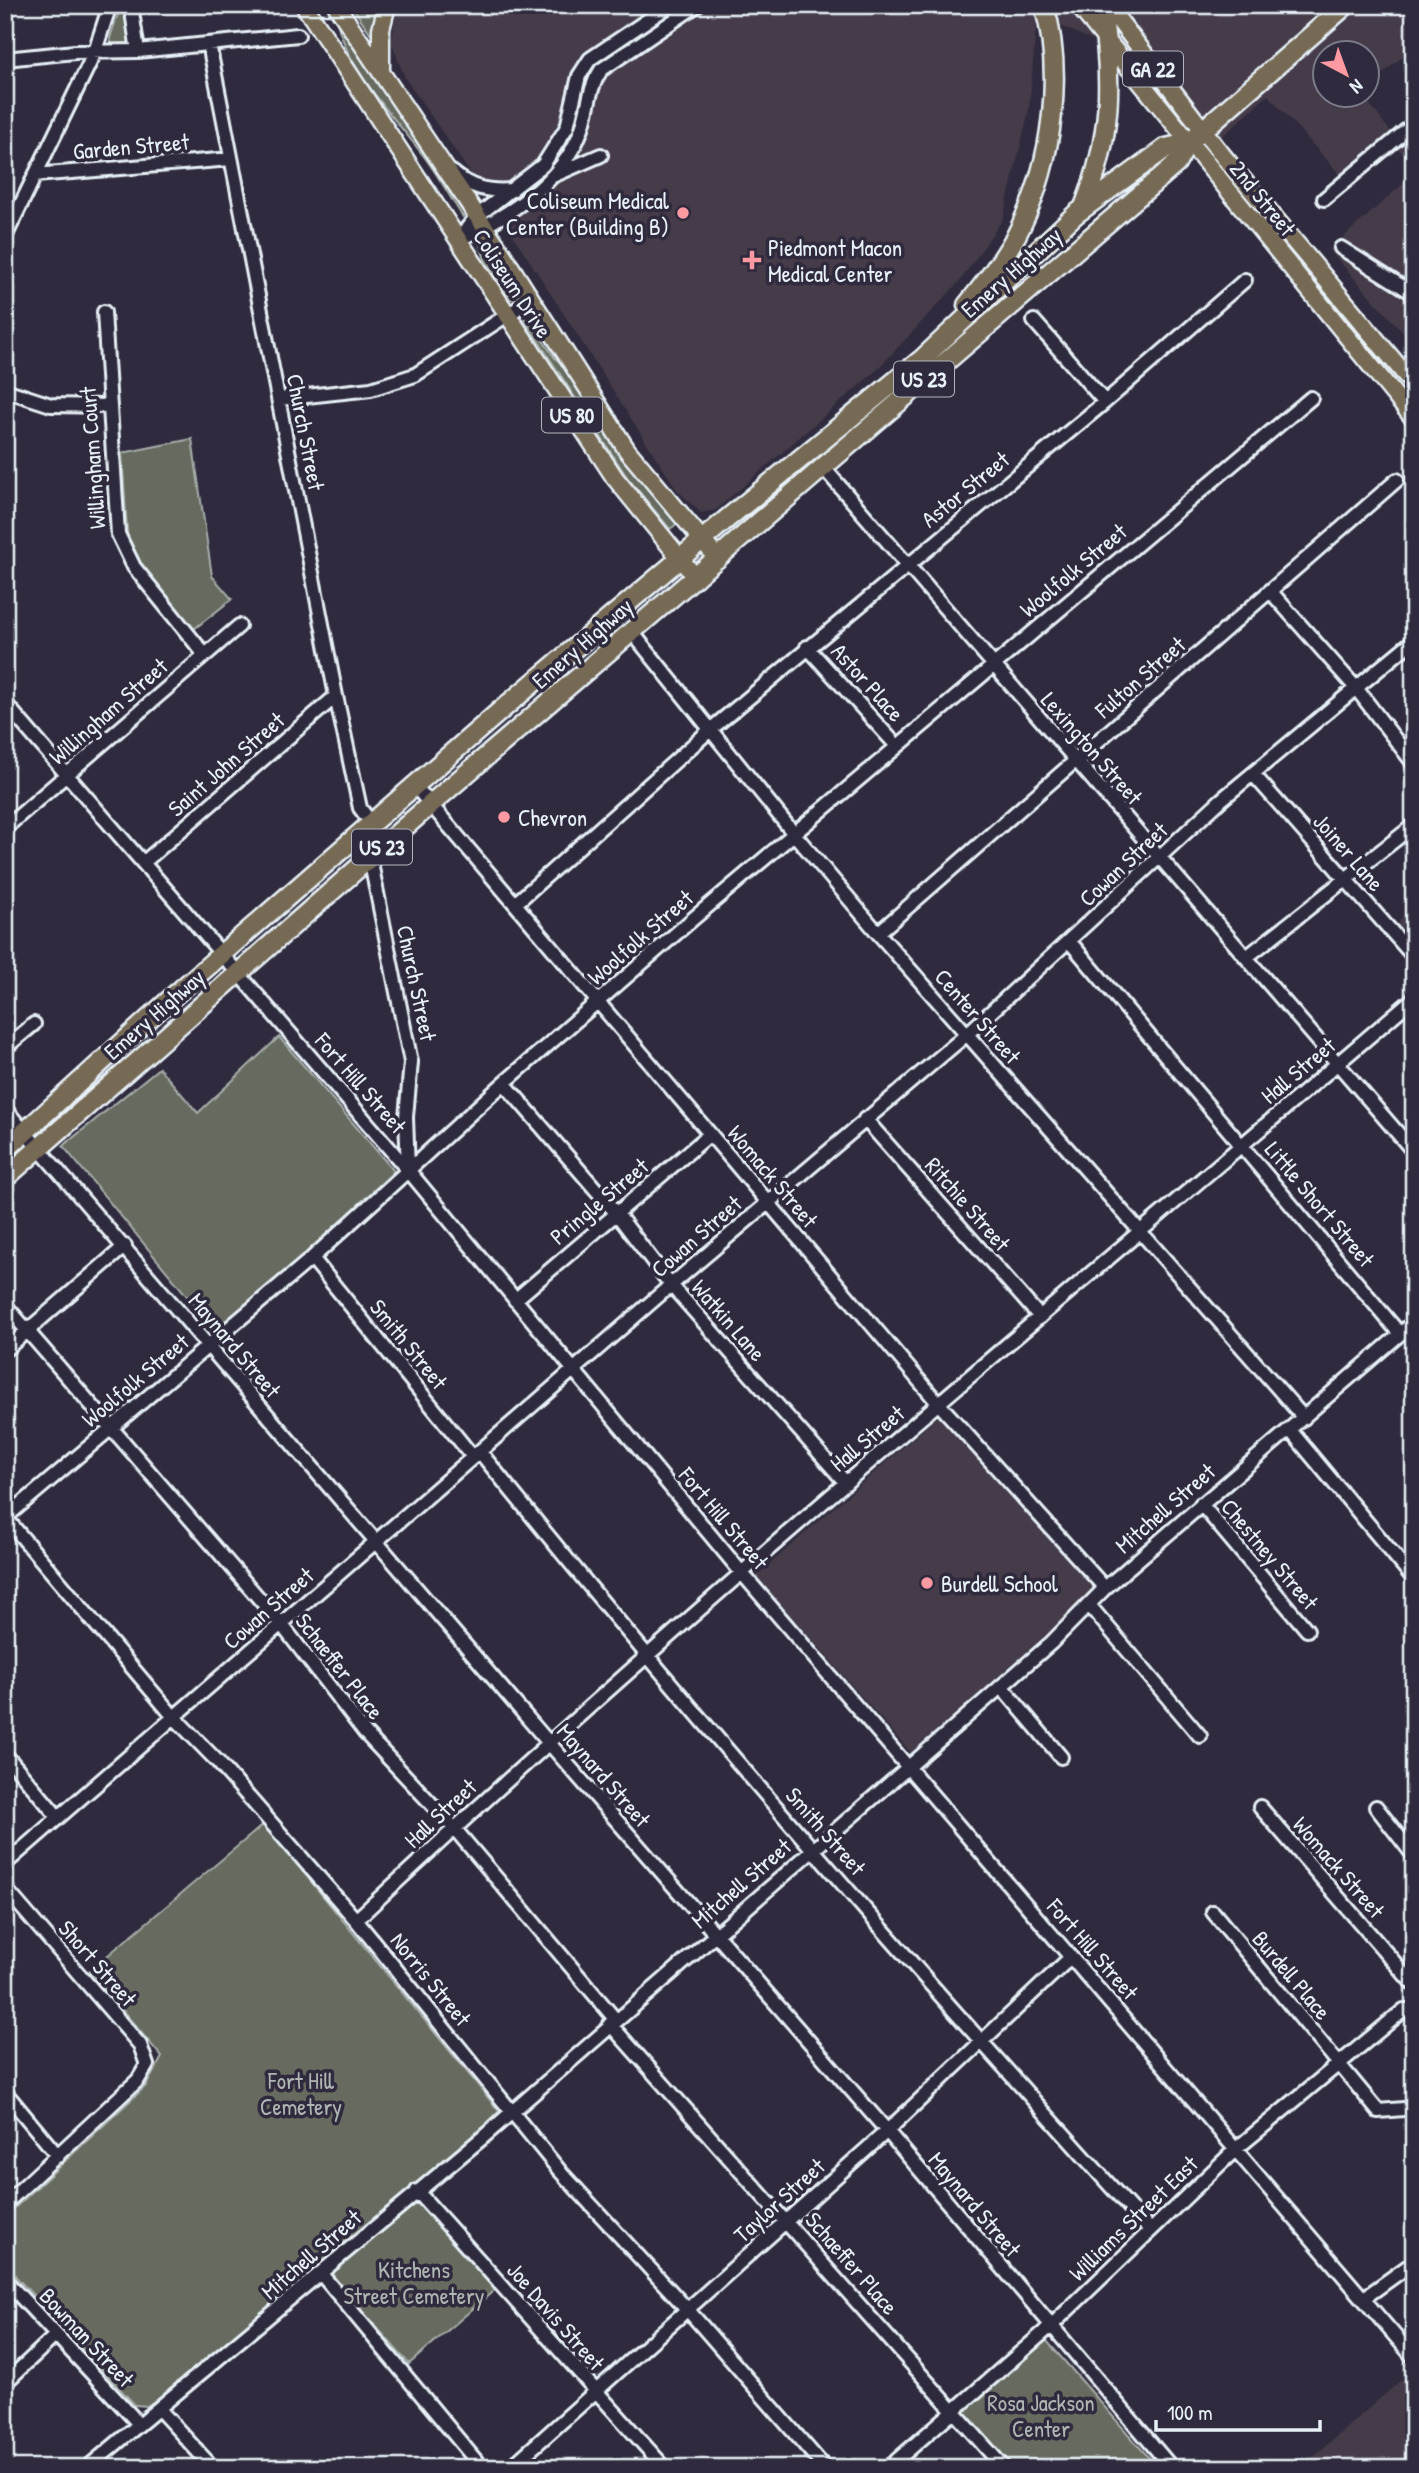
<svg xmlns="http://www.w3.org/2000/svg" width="1419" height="2473" font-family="'Patrick Hand',sans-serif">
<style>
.built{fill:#443b48}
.green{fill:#666b5e;stroke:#a7aeab;stroke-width:2}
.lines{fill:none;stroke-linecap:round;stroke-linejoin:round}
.minor-casing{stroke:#e8f1f8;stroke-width:18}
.major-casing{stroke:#e8f1f8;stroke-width:21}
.highway-casing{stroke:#e8f1f8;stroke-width:23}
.minor{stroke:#2f2a3d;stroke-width:12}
.major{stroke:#766a54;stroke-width:16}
.highway{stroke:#766a54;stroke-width:18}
.poi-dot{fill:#ff9aa2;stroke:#2f2a3d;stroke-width:2.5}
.labels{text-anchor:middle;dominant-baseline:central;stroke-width:7;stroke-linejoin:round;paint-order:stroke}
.shield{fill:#2f2a3d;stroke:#b0b5c0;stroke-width:2}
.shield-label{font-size:21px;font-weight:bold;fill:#e8f1f8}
.street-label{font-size:23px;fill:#e8f1f8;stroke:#2f2a3d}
.poi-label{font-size:23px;fill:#e8f1f8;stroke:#2f2a3d;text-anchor:start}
.park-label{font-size:23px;fill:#aeb5b3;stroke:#2f2a3d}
</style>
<rect width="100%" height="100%" fill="#2f2a3d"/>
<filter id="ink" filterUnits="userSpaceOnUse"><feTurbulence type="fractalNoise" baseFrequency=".0143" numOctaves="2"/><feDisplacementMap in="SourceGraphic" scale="14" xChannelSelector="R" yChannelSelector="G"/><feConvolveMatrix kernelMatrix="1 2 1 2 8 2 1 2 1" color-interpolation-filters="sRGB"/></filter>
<g filter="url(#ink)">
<path class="built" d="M396,5h1018v42l-47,40 -1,-35h-42v42l39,1 30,40 -51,42 -74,-82 -49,44 -58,-67 -124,-57 -8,95 -26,109 -43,62 -84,90 -160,139 -15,3 -24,-23 -161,-250 -111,-162 -13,-34z
M1414,134v34l-16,-20z
M1414,174v171l-85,-95z
M1414,899v64l-16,-39z
M943,1412l155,177 -187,164 -155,-177z
M1414,2369v99h-114z"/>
<path class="green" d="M121,5h6l3,38 -18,3 -2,-8z
M351,5h31l-7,35z
M336,18l129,195 -2,4c-14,-21 -26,-44 -41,-63 -31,-41 -75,-84 -86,-136z
M480,243l13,13 24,38 -2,5h-4l-26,-39z
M995,310l-257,223 -5,-4v-5l249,-212z
M524,319h4l27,39 8,7 68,101 46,58 -7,5 -43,-52z
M192,439l20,137 20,23 -43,34 -61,-88 -6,-92z
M279,1037l115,134 -86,82 -86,71 -11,1 -148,-179 96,-78 39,45z
M264,1824l235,287 -23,24 -319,264 -10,7 -12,-1 -130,-140v-48l141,-131 16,-29 -73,-86z
M416,2200l82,87 -89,77 -79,-90 22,-23z
M1046,2340l112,128h-148l-49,-54z"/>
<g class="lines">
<defs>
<path id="minor" d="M131,5l7,46
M209,44l127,652 24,112 12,16
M5,59l70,-7 63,-1 160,-16
M452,172c19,16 35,20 60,18
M35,175l196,-16
M555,175l46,-20
M1324,199l90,-75
M5,237l89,-183 16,-49
M460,237l17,-21 66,-51 24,-38 12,-51 11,-17 80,-54
M458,240c48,-23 103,-56 123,-109 8,-21 7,-42 20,-61l96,-65
M1341,248l73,46
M104,312l14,222 16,33 71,88
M1034,321l71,81
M5,390l46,15 57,1
M279,399l92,-10 44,-14 117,-76
M823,467l591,685
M1271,592l85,96 58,76
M632,632l163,203 83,98 426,485
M807,647l90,99
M5,703l403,467 333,402 673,786
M1253,774l161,183
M415,786l524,618 166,184
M5,828l234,-202
M370,858l41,204 -5,55 2,53
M143,863l193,-167
M516,903l194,-173 395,-328 140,-122
M878,933l519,-453
M1070,942l330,392
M1248,956l166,-131
M5,1048l29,-24
M504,1083l113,131 54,71 175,198
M5,1109l544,634 338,388 285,337
M865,1119l175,198
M312,1258l161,199
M515,1300l195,-166
M5,1305l277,320 83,108 89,95 161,191
M5,1350l120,-104
M1290,1430l124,149
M480,1452c214,266 441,524 670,778
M1201,1504l106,126
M5,1517l168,199 44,45 139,159 203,250 129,140 137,158
M5,1518l307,-260 192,-175 190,-165 617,-520
M1089,1605l111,131
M1001,1686l60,71
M5,1754l53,63
M1260,1807l154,178
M1376,1807l38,49
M5,1864l666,-579 295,-250 255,-235 193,-160
M5,1888l135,157 7,20 -9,15 -133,124
M1213,1912l165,199 26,-2
M356,1920c341,-320 703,-617 1058,-922
M610,2024l394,444
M5,2092l53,64
M417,2191l248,277
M322,2275l160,193
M5,2280l134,144
M1364,2298l50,-36
M5,2383l51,-48
M159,2409l54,59
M87,2468l394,-329 570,-496 54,-55 309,-266
M510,2468l377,-337 184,-174
M888,2468l163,-142 185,-177 168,-139h10"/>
<path id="major" d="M304,5l311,473 81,100
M336,5l160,239 131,206 91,109
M1078,5l336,414
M1107,5l112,146 195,234
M381,72v-43l6,-24"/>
<path id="highway" d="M1084,207c28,-71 29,-128 17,-202
M967,305c20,-24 41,-51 54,-79 31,-64 43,-152 23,-221
M5,1150l171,-156 323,-282 229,-194 193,-158 155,-146 90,-66 22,-5
M5,1178l426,-374 745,-640 12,-21 158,-138"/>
</defs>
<use href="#minor" class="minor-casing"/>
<use href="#major" class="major-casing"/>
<use href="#highway" class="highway-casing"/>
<use href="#minor" class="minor"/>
<use href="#major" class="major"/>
<use href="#highway" class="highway"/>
</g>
</g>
<g class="poi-dot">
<circle cx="683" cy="213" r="7"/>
<path d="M748.5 249.5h7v7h7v7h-7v7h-7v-7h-7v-7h7z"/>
<circle cx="504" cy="817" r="7"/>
<circle cx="927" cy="1583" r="7"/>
</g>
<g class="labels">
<g class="shield">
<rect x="1123" y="51.5" width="60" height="35" rx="5"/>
<rect x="894" y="361.5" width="60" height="35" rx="5"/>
<rect x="542" y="397.5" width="60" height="35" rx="5"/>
<rect x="352" y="829.5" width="60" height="35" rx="5"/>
</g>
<g class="shield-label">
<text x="1153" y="69">GA 22</text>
<text x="924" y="379">US 23</text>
<text x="572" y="415">US 80</text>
<text x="382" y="847">US 23</text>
</g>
<g class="street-label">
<text transform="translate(131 146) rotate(-5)">Garden Street</text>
<text transform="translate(1263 198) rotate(51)">2nd Street</text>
<text transform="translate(1011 272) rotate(-41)">Emery Highway</text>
<text transform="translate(513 283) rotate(57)">Coliseum Drive</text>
<text transform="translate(306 432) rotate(79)">Church Street</text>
<text transform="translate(92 458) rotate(-94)">Willingham Court</text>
<text transform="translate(965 489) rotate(-39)">Astor Street</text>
<text transform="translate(1073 570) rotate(-40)">Woolfolk Street</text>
<text transform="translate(582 643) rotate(-41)">Emery Highway</text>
<text transform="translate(1140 677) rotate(-41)">Fulton Street</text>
<text transform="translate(868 682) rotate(48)">Astor Place</text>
<text transform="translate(108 711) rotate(-41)">Willingham Street</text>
<text transform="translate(1092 748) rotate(49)">Lexington Street</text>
<text transform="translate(226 764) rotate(-41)">Saint John Street</text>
<text transform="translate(1349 852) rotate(49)">Joiner Lane</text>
<text transform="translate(1123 864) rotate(-43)">Cowan Street</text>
<text transform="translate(640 937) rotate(-41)">Woolfolk Street</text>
<text transform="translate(417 983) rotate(78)">Church Street</text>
<text transform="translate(154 1014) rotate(-41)">Emery Highway</text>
<text transform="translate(978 1016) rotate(49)">Center Street</text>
<text transform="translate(1298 1070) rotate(-40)">Hall Street</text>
<text transform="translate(361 1083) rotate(49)">Fort Hill Street</text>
<text transform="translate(773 1176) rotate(50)">Womack Street</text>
<text transform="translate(599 1201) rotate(-40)">Pringle Street</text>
<text transform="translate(968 1204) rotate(49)">Ritchie Street</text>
<text transform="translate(1320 1204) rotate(50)">Little Short Street</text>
<text transform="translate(696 1236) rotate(-41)">Cowan Street</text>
<text transform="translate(729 1320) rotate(49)">Watkin Lane</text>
<text transform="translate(409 1344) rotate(51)">Smith Street</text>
<text transform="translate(235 1345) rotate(50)">Maynard Street</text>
<text transform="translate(135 1380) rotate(-40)">Woolfolk Street</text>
<text transform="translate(867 1438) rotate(-40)">Hall Street</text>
<text transform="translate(1165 1508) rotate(-41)">Mitchell Street</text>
<text transform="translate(724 1518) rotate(50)">Fort Hill Street</text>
<text transform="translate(1270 1554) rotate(50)">Chestney Street</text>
<text transform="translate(268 1608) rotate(-41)">Cowan Street</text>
<text transform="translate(340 1666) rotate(52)">Schaeffer Place</text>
<text transform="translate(604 1775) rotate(49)">Maynard Street</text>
<text transform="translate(440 1813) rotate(-43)">Hall Street</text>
<text transform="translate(826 1831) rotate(49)">Smith Street</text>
<text transform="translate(1339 1867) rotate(49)">Womack Street</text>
<text transform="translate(741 1883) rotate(-41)">Mitchell Street</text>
<text transform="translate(1093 1949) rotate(49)">Fort Hill Street</text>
<text transform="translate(98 1963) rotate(49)">Short Street</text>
<text transform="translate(1292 1975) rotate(50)">Burdell Place</text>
<text transform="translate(431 1979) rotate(51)">Norris Street</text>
<text transform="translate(779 2200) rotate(-42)">Taylor Street</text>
<text transform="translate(975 2204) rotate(50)">Maynard Street</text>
<text transform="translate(1133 2218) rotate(-44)">Williams Street East</text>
<text transform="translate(311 2254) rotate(-41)">Mitchell Street</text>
<text transform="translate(852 2263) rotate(49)">Schaeffer Place</text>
<text transform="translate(556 2316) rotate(49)">Joe Davis Street</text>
<text transform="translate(87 2337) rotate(47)">Bowman Street</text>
</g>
<g class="poi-label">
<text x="669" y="200" text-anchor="end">Coliseum Medical<tspan x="669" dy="26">Center (Building B)</tspan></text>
<text x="768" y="247">Piedmont Macon<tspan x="768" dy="26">Medical Center</tspan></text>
<text x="518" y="817">Chevron</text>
<text x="941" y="1583">Burdell School</text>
</g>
<g class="park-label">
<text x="301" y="2080">Fort Hill<tspan x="301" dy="26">Cemetery</tspan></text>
<text x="414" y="2269">Kitchens<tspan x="414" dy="26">Street Cemetery</tspan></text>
<text x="1041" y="2402">Rosa Jackson<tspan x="1041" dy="26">Center</tspan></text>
</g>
</g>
<rect width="1419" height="2473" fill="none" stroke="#2f2a3d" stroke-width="28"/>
<rect x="14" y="14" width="1391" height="2445" fill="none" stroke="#e8f1f8" stroke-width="2.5" filter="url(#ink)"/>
<g transform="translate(1346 74) rotate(139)"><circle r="33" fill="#2f2a3d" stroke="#797a88" stroke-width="2"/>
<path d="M0-5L12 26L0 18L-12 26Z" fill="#ff9aa2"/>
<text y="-10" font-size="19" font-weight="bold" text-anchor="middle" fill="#e8f1f8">N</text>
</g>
<path d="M1156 2420v10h164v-10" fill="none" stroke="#e8f1f8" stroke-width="3.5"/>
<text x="1167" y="2420" font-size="21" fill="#e8f1f8" stroke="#2f2a3d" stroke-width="5" paint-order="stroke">100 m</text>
</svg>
